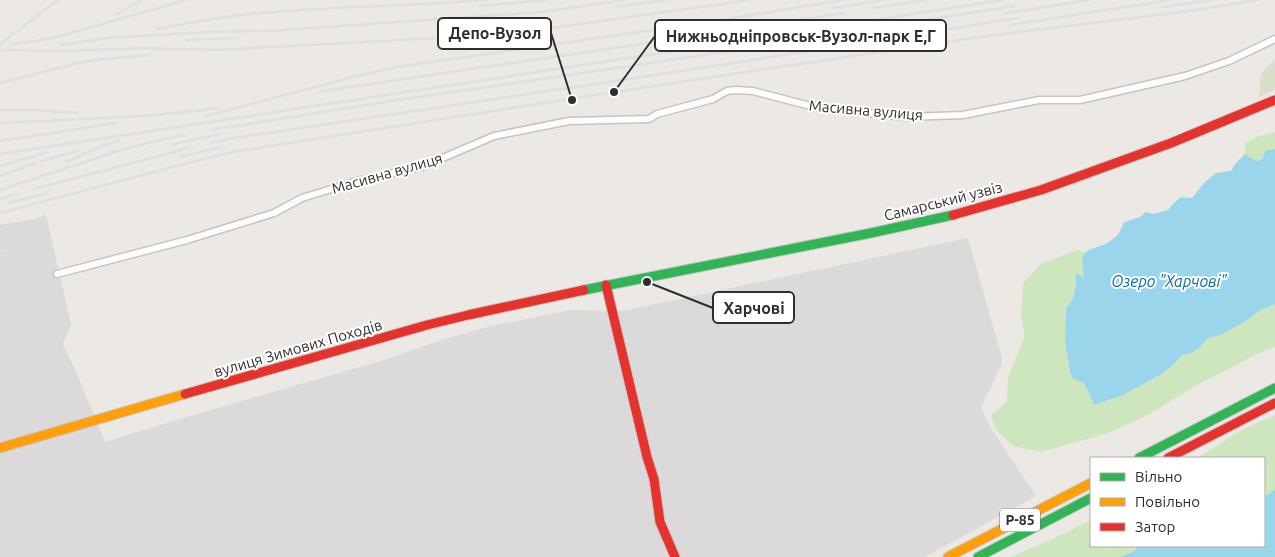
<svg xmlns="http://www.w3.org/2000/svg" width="1275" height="557" font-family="Ubuntu,sans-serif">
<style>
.industrial{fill:#dcd9db}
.green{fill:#cee6be}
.cemetery{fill:#d8e0cc}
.water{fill:#99d6ec}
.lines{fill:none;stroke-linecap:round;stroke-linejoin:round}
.street-casing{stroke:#c5c4c5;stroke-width:9}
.fast-casing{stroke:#c5c4c5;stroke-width:11}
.slow-casing{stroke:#c5c4c5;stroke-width:11}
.jam-casing{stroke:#c5c4c5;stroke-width:11}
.street{stroke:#fcfcfb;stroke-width:6}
.fast{stroke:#30b455;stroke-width:9}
.slow{stroke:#ff9f0a;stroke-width:9}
.jam{stroke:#e5322d;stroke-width:9}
.rail{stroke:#dfdfe1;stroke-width:2.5}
.labels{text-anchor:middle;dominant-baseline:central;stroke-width:4;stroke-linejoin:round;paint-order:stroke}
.shield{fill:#fff;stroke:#6d6d6d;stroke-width:1}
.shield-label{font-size:14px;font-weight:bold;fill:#2e2e2e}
.street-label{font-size:15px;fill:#2e2e2e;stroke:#fff}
.water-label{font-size:16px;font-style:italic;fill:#0d6fa3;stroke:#fff}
.leader{fill:none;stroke:#2e2e2e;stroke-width:2}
.callout-dot{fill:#2e2e2e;stroke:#fff;stroke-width:2}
.callout{fill:#fff;stroke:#2e2e2e;stroke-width:2}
.callout-label{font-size:16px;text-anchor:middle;font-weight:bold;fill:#2e2e2e}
</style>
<rect width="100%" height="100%" fill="#ece8e4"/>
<path class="industrial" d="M46,215l25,109 -8,20 14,30 28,68 68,-21 211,-61 57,-20 51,-14 78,-16 52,1 346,-73 34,120 -1,8 -20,41 8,18 47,71 -111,61h-925v-332l29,-5z"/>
<path class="green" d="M1275,132v17h-3l-9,9 -6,3 -6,-3 -6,-4v-11l12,-6z
M1077,250l9,2 -4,12 3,13 -10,-4 1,11 -3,14 -7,11 -1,34 5,29 3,7 11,3 10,22 29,-9 40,-22 10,-8 9,-10 9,-2 9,-6 8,-9 13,-3 25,-14 13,-10 16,-7v43l-12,4 -73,38 -42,26 -40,18 -27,8 -41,11 -27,-6 -17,-16 -5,-15 10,-8 6,-6 1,-24 17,-41 -4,-20 2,-33 18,-19z
M1275,415v74l-6,5 -5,3v-39h-67l45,-28z
M1091,520v26h47l-2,5 -17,6h-109l36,-15z"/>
<path class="cemetery" d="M1275,59v31l-16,7 2,-23z"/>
<path class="water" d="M1272,149h3v155l-16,7 -13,10 -25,14 -13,3 -8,9 -9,6 -9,2 -9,10 -10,8 -40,22 -29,10 -10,-22 -11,-4 -3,-7 -5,-29 1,-34 7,-11 3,-14 -1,-11 9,4c-7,-36 10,-23 29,-38 6,-4 8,-10 11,-17l16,-5 6,-5 8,2 14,-4 5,-6 8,-7 11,1 12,-15 12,-10 15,-2 4,-7 10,-10 6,4 6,3 6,-3 2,-7z
M1275,489v68h-156l16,-6 3,-5h126v-49l5,-3z"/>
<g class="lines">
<defs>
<path id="street" d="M57,274l130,-34 87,-27 28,-15 52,-16 70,-16 70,-30 75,-15 80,-2 8,-5 56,-15 14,-8 8,-1 18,1 65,17 89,9 56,-2 76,-15h41l105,-24 44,-15 46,-22"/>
<path id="fast" d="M584,290l287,-57 82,-18
M1139,458l136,-70
M978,557l113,-59"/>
<path id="slow" d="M0,448l185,-54
M948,557l143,-74"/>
<path id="jam" d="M953,215l88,-25 130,-47 104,-43
M606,285l41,172 7,22 6,43 15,35
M185,394l242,-69 41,-10 116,-25
M1168,458l107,-55"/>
</defs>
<use href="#street" class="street-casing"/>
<use href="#fast" class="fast-casing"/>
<use href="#slow" class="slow-casing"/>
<use href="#jam" class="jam-casing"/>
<use href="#street" class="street"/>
<use href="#fast" class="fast"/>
<use href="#slow" class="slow"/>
<use href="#jam" class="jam"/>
<path class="rail" d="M479,6l69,-6
M615,7l52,-7
M1163,7l49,-7
M833,8l50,-8
M874,8l52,-8
M1006,13l84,-13
M116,15l25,-15
M1010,25l161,-25
M157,29c39,-7 78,-15 117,-17 70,-6 141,-6 212,-12
M187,40l50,-2
M0,44l58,-44
M11,44l24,-3 22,-4 129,-37
M61,45l46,-7 102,-6 59,-1 275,-19 81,-12
M2,50l60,1 81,-3 74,2 220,-12 108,-9 204,-29
M0,83l78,-20 24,-4 47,-4
M323,91l399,-59 122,-19
M0,110h37l40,3
M198,110l19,-2
M206,116l159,-42 32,-7 324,-47 122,-20
M0,123l143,-7 62,-6
M211,130l174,-28 340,-50 289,-46
M0,141l116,-18
M211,143l23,-5 494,-74 290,-46
M174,144l46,-10
M0,154c334,-52 669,-101 1003,-154
M181,157l41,-10
M41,161l36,-10
M66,162l24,-11 29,-11
M0,166l48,-14
M0,176l35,-13
M34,189l155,-41
M0,190l118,-39 38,-10 28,-6
M0,199l17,-5
M9,203l37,-10
M0,213l203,-54 35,-8 376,-59 371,-56 198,-24 75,-12
M0,252l8,-2"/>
</g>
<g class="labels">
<rect class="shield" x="1000" y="508.5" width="40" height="23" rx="4"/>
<g class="shield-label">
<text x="1020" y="520">Р-85</text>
</g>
<g class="street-label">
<text transform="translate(866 110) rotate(5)">Масивна вулиця</text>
<text transform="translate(387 173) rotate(-16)">Масивна вулиця</text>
<text transform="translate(943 201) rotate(-14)">Самарський узвіз</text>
<text transform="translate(298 348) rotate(-16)">вулиця Зимових Походів</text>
</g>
<g class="water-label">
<text x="1169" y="281">Озеро "Харчові"</text>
</g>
</g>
<path class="leader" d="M572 100L551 33M614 92L655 36M647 282L713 308"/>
<g class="callout-dot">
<circle cx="572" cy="100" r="5"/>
<circle cx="614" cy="92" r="5"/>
<circle cx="647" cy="282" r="5"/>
</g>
<g class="callout">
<rect x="438" y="18" width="113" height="31" rx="5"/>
<rect x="655" y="20" width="291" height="31" rx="5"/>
<rect x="713" y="292" width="81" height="31" rx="5"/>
</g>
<g class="callout-label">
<text x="495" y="39">Депо-Вузол</text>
<text x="801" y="42">Нижньодніпровськ-Вузол-парк Е,Г</text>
<text x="754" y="314">Харчові</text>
</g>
<rect x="1090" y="457" width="175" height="90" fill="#ffffff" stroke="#ababab"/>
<rect x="1100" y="473" width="25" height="8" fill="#30b455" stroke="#ababab"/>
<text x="1135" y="482" font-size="15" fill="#2e2e2e">Вільно</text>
<rect x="1100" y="498" width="25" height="8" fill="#ff9f0a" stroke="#ababab"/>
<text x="1135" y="507" font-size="15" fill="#2e2e2e">Повільно</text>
<rect x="1100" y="523" width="25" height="8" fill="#e5322d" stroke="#ababab"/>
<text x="1135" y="532" font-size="15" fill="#2e2e2e">Затор</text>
</svg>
